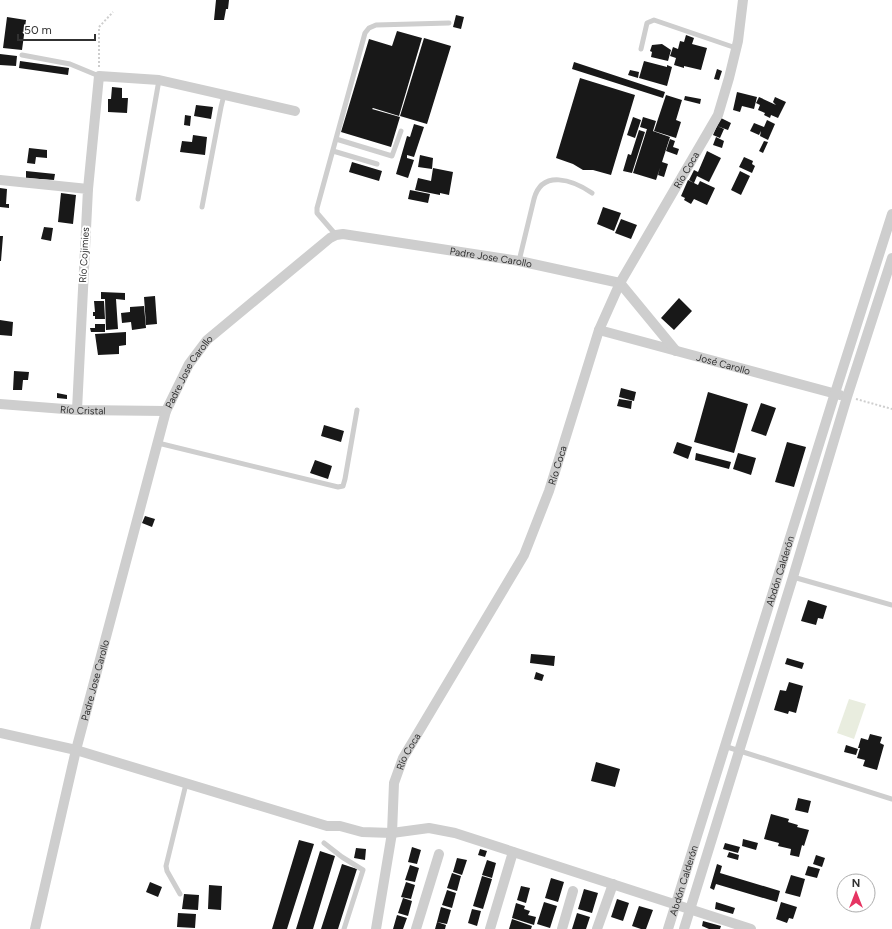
<svg xmlns="http://www.w3.org/2000/svg" width="892" height="929" font-family="Figtree,sans-serif">
<style>
.green{fill:#e9eddf}
.building{fill:#181818}
.lines{fill:none;stroke-linecap:round;stroke-linejoin:round}
.path{stroke:#cecece;stroke-width:2;stroke-dasharray:2 2;stroke-linecap:butt}
.lane{stroke:#cecece;stroke-width:5}
.street{stroke:#cecece;stroke-width:10}
.labels{text-anchor:middle;dominant-baseline:central;stroke-width:4;stroke-linejoin:round;paint-order:stroke}
.street-label{font-size:10px;fill:#313131;stroke:#fff}
</style>
<rect width="100%" height="100%" fill="#fff"/>
<path class="green" d="M849,699l17,5 -12,35 -17,-6z"/>
<path class="building" d="M216,0h13l-1,9h-2l-2,11h-10z
M456,15l8,2 -3,12 -8,-2z
M7,17l19,3 -4,30 -19,-2z
M397,31l25,7 -23,78 -26,-8 -1,1 28,8 -9,30 -50,-15 28,-93 23,7z
M686,35l8,3 -2,6 15,4 -6,22 -17,-4v2l-10,-3 2,-7 -6,-2 3,-9 5,2 2,-8 4,1z
M424,38l27,8 -24,78 -27,-8z
M662,44l9,6 -3,11 -17,-4 1,-5 -2,-1 2,-6z
M0,54l17,2 -1,10 -16,-1z
M20,61l49,7 -1,7 -49,-7z
M644,61l23,6v-2l5,2 -5,19 -28,-8z
M574,62l91,30 -2,6 -91,-29z
M717,69l5,2 -3,9 -5,-1z
M630,70l9,2 -1,6 -10,-3z
M580,78l55,17 -24,80 -18,-5h-10l-10,-6 -17,-6z
M112,87l10,1v10h6l-1,15 -19,-1v-13h3z
M737,92l20,5 -3,12 -12,-3 -2,6 -7,-2z
M666,95l16,5 -6,20 5,2 -5,16 -22,-7z
M685,96l16,3 -1,5 -16,-4z
M759,97l17,8 -3,-3 2,-5 11,5 -8,16 -7,-3 -1,3 -6,-3 1,-2 -7,-3 2,-5 -4,-2z
M196,105l17,2 -2,12 -17,-3z
M185,115l6,1 -1,10 -6,-1z
M633,117l8,3 -6,18 -8,-3z
M643,117l13,4 -3,10 -13,-4z
M721,118l10,5 -3,7 -11,-4z
M767,120l8,4 -7,16 -8,-4 1,-5 -2,4 -9,-4 4,-8 10,4z
M414,124l10,3 -10,30 -7,-2v3l7,2 -6,18 -12,-4 11,-38 3,1z
M717,126l7,3 -4,9 -7,-3z
M647,129l23,8 -8,25 6,2 -4,13 -6,-2 2,-7 -4,12 -23,-7z
M639,130l6,2 -13,41 -9,-2 5,-17 3,1z
M193,135l14,2 -2,18 -25,-3 2,-11 10,1z
M716,137l8,4 -2,7 -9,-3z
M670,139l5,2 -2,6 6,2 -2,6 -11,-4z
M764,141l4,1 -5,11 -4,-2z
M29,148l18,2v8l-11,-1 -1,7 -8,-1z
M707,151l14,7 -12,24 -12,-6 -3,7 -5,-3 5,-10 4,2z
M420,155l13,3 -1,11 -14,-2z
M744,157l9,4 -1,3 3,2 -3,7 -13,-6z
M352,162l30,9 -3,10 -30,-9z
M433,168l20,4 -4,23 -9,-2v2l-25,-5 3,-12 13,3z
M26,171l29,3 -1,6 -28,-2z
M740,171l10,5 -9,19 -10,-5z
M688,180l10,5 2,-4 15,7 -8,17 -13,-6 -3,5 -7,-4 1,-2 -4,-2z
M0,188l7,1 -1,15h3v4l-9,-1z
M410,190l20,4 -2,9 -20,-4z
M61,193l15,2 -3,29 -15,-2z
M603,207l18,6 -7,18 -17,-7z
M621,219l16,6 -6,14 -16,-6z
M44,227l9,1 -2,13 -10,-2z
M0,236h3l-2,25h-1z
M101,292l24,1v7l-9,-1 2,30 -12,1 -1,-31h-4z
M155,296l2,28 -11,1 -2,-28z
M679,298l13,13 -18,19 -13,-12z
M94,301h10l1,18h-10v-3h-2v-4h2z
M144,306l2,22 -14,2 -1,-8 -9,1 -1,-10 9,-1v-5z
M0,320l13,2 -1,14 -12,-1z
M95,324h10v8h-14l-1,-4h5z
M126,332v13l-7,1v8l-21,1 -3,-21z
M14,371l15,1 -1,8h-5l-1,10h-9z
M621,388l15,4 -2,9 -15,-4z
M708,392l40,12 -14,49 -40,-11z
M57,393l10,2v4l-10,-1z
M619,399l13,2 -1,8 -14,-3z
M761,403l15,5 -10,28 -15,-5z
M324,425l20,6 -3,11 -20,-6z
M677,442l15,5 -4,12 -15,-6z
M787,442l19,5 -12,40 -19,-5z
M696,453l35,9 -2,7 -34,-9z
M738,453l18,5 -5,17 -18,-6z
M315,460l17,6 -4,13 -18,-6z
M145,516l10,3 -3,8 -10,-4z
M808,600l19,6 -4,13 -5,-1 -2,7 -15,-4z
M531,654l24,2 -1,10 -24,-3z
M787,658l17,5 -2,6 -17,-5z
M536,672l8,3 -2,6 -8,-2z
M789,682l14,4 -7,27 -7,-2 -1,3 -14,-4 6,-20 6,1z
M870,734l12,3 -2,6 4,2 -7,25 -14,-4 2,-6 -8,-2 3,-10h-2l3,-10 7,2z
M846,745l12,4 -2,6 -12,-3z
M596,762l24,7 -5,18 -24,-6z
M798,798l13,3 -3,12 -13,-3z
M771,814l18,5 -1,3 10,3 -1,2 12,3 -5,16 -2,-1 -3,12 -9,-2 1,-6 -13,-3 1,-3 -15,-4z
M743,839l15,4 -2,7 -14,-4z
M299,840l15,4 -27,85h-15z
M725,843l15,4 -2,6 -15,-4z
M412,847l9,3 -4,14 -9,-2z
M356,848l10,1 -1,11 -11,-2z
M480,849l7,2 -2,6 -7,-2z
M320,851l15,5 -22,73h-17z
M729,852l10,3 -1,5 -11,-3z
M816,855l9,3 -3,9 -9,-3z
M457,858l10,2 -5,15 -9,-3z
M487,860l9,3 -4,15 -10,-3z
M342,864l15,5 -19,60h-17z
M717,864l5,2 -2,7 60,18 -3,11 -61,-18 -2,6 -4,-2z
M410,865l9,3 -4,14 -10,-2z
M808,866l12,3 -3,9 -12,-3z
M452,873l9,3 -4,15 -10,-3z
M791,875l14,4 -5,18 -15,-4z
M482,876l10,3 -9,30 -10,-3z
M551,878l13,4 -6,20 -13,-4z
M150,882l12,5 -4,10 -12,-5z
M406,882l9,3 -4,14 -10,-2z
M209,885l13,1 -1,24 -13,-1z
M521,886l9,2 -4,15 -9,-3z
M584,889l14,4 -6,20 -14,-4z
M447,890l9,3 -4,15 -10,-3z
M184,894l15,1 -1,15 -16,-1z
M403,898l9,3 -4,15 -10,-3z
M617,899l12,4 -6,18 -12,-4z
M544,902l13,4 -7,22 -13,-4z
M716,902l19,6 -2,6 -18,-5z
M781,902l16,5 -4,12 -4,-1 -2,5 -11,-4z
M516,903l9,3 -1,3 6,2 -2,4 8,2 -2,8 -22,-7z
M639,906l14,4 -7,19h-5l-9,-3z
M441,907l10,3 -4,14 -10,-2z
M472,909l9,2 -4,15 -9,-3z
M178,913l18,1 -1,14 -18,-1z
M577,913l13,4 -4,12h-14z
M397,915l10,3 -4,11h-10z
M512,919l20,7 -1,3h-22z
M703,921l18,5 -1,3h-11l-7,-3z
M437,922l9,3 -1,4h-10z"/>
<g class="lines">
<path class="path" d="M99,67v-40l14,-15
M856,399l36,10"/>
<path class="lane" d="M641,49l6,-26 7,-3 82,28
M22,55l48,9 29,12
M336,139l56,17 9,-25
M333,151l44,13
M138,199l21,-119
M202,207l19,-100 3,-12
M336,235l-19,-22v-5l48,-175 4,-5 7,-3 73,-2
M519,261l15,-62c8,-30 39,-19 58,-6
M158,443l180,44 5,-1 2,-7 12,-69
M793,577l99,28
M724,746l168,53
M324,843l18,14 21,13 -19,59
M180,894l-13,-23 -1,-5 20,-82"/>
<g class="street">
<path d="M0,180l88,9 -11,221"/>
<path d="M88,189l11,-113 60,4 136,31"/>
<path id="s1" d="M599,330l241,65"/>
<path id="s2" d="M0,404l77,6 89,1"/>
<path d="M0,733l76,17 251,76h13l22,6 30,1 37,-5 26,5 296,96"/>
<path id="s3" d="M35,929l41,-179 90,-339 23,-47 18,-24 123,-102 6,-3 7,-1 176,27 101,22 56,68"/>
<path id="s4" d="M376,929l16,-96 2,-50 9,-25 121,-203 25,-64 50,-161 21,-47 98,-168 11,-37 9,-37 5,-41"/>
<path d="M416,929l23,-75"/>
<path d="M490,929l23,-77"/>
<path d="M562,929l11,-38"/>
<path d="M597,929l16,-45"/>
<path id="s5" d="M668,929l167,-536 57,-179"/>
<path d="M684,929l109,-352 54,-180 45,-139"/>
</g>
</g>
<g class="labels">
<g class="street-label">
<text stroke="none"><textPath href="#s4" startOffset="830">Río Coca</textPath></text>
<text transform="translate(84 255) rotate(-87)">Río Cojimies</text>
<text stroke="none"><textPath href="#s3" startOffset="940">Padre Jose Carollo</textPath></text>
<text stroke="none"><textPath href="#s1" startOffset="129">José Carollo</textPath></text>
<text stroke="none"><textPath href="#s3" startOffset="580">Padre Jose Carollo</textPath></text>
<text stroke="none"><textPath href="#s2" startOffset="83">Río Cristal</textPath></text>
<text stroke="none"><textPath href="#s4" startOffset="506">Río Coca</textPath></text>
<text stroke="none"><textPath href="#s5" startOffset="375">Abdón Calderón</textPath></text>
<text stroke="none"><textPath href="#s3" startOffset="256">Padre Jose Carollo</textPath></text>
<text stroke="none"><textPath href="#s4" startOffset="182">Río Coca</textPath></text>
<text stroke="none"><textPath href="#s5" startOffset="51">Abdón Calderón</textPath></text>
</g>
</g>
<g transform="translate(856 893)"><circle r="19" fill="#ffffff" stroke="#adadad"/>
<path d="M0-3L7 15L0 10L-7 15Z" fill="#e63462"/>
<text y="-6" font-size="11" font-weight="bold" text-anchor="middle" fill="#313131">N</text>
</g>
<path d="M18 34v6h77v-6" fill="none" stroke="#313131" stroke-width="2"/>
<text x="24" y="34" font-size="12" fill="#313131" stroke="#ffffff" stroke-width="3" paint-order="stroke">50 m</text>
</svg>
